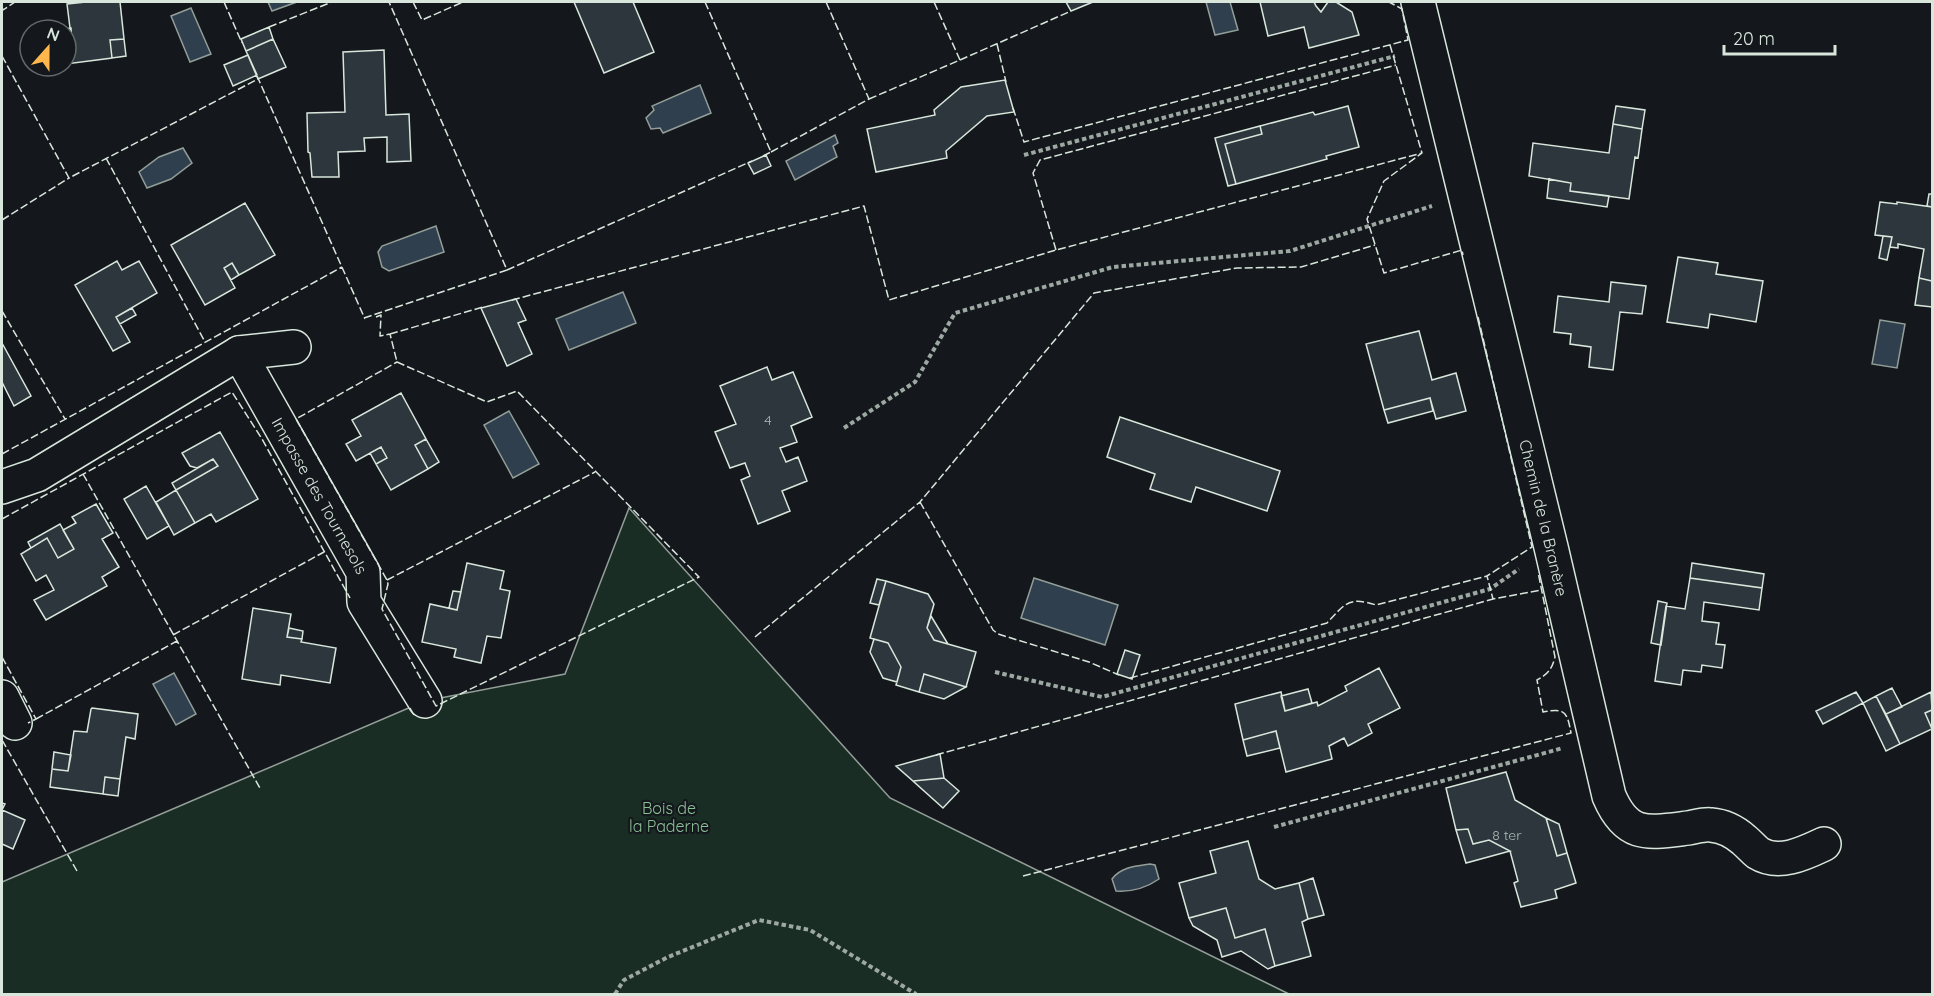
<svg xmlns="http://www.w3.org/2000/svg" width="1934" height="996" font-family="Quicksand,sans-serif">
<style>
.green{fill:#1a2d24;stroke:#939e99;stroke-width:1.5}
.water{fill:#2f3f4d;stroke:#939e99;stroke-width:1.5}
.building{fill:#2c363c;stroke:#d8e6dc;stroke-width:1.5}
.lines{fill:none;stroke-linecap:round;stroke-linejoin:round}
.minor-casing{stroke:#d8e6dc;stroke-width:36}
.path{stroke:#9da8a2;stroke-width:4;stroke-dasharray:4.5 3;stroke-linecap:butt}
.minor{stroke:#14181c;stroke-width:33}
.fence{stroke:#d8e6dc;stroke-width:1.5;stroke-dasharray:8 3;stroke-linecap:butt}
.labels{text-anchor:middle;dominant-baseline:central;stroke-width:4.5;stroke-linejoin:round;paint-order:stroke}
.number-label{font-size:14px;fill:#adbab4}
.street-label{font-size:16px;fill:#d8e6dc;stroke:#14181c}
.park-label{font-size:16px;fill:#8ac095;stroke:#14181c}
</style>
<rect width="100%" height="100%" fill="#14181c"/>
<path class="green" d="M629,508l261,290 399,196h-1287v-112l423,-181 140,-27z"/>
<path class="water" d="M268,2h29l-25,9z
M1206,2h24l8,28 -23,5z
M191,8l20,46 -21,8 -19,-46z
M700,85l11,28 -48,20 -3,-5 -9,1 -5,-11 8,-8 -2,-4z
M835,135l3,8 -5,3 4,11 -42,23 -9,-19z
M183,148l9,15 -21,16 -24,9 -8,-16 20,-15z
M436,226l8,26 -55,19 -7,-4 -4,-15 4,-6z
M623,292l13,31 -67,27 -13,-31z
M1880,320l25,4 -8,44 -25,-4z
M509,411l30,53 -26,14 -29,-53z
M1034,578l84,27 -13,40 -84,-27z
M174,673l22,41 -20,11 -23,-41z
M1150,864l5,1 4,14c-13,9 -28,13 -43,12l-4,-12c9,-12 24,-13 38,-15z"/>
<path class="building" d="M86,2h34l4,37 -14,1 2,18 -46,6v-19l6,-1 -5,-40z
M574,2h59l21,50 -50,21z
M1066,2h27l-22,9z
M1260,2h54l2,4 5,6 7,-10h8l16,10 7,23 -50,13 -5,-21 -36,9z
M269,27l4,12 -27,12 -5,-12z
M71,28l1,16 -6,1v-15h-12z
M124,39l2,17 -14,2 -2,-18z
M273,39l13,28 -28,12 -12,-28z
M384,50l2,65 23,-1 2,47 -24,1v-25l-23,1 1,13 -27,1 1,25h-27l-2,-24 -2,-1 -1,-39 38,-1 -2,-60z
M248,55l9,20 -24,11 -9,-21z
M1005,80l9,32 -27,4 -41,35 1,7 -71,14 -9,-43 68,-14 -1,-5 27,-23z
M1348,106l11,41 -33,9 1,3 -91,25 -11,-40 37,-10 -2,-8 53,-14 2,3z
M1616,106l29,4 -3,19 -29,-5z
M1613,124l29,5 -4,29 -3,-1 -6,42 -59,-8 1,-8 -42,-7 4,-33 76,10z
M1260,126l2,8 -37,10 11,40 -8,2 -13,-48z
M766,155l5,11 -17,8 -6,-11z
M1549,179l22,4 -1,8 39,5 -2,11 -60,-9z
M1929,194h3v13l-5,-1z
M1880,202l17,2v-2l35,5v74l-13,-3 5,-29 -26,-5v4l-8,-1 2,-10 -17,-2z
M245,203l30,52 -36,20 -7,-12 -8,5 11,20 -30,17 -34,-60z
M1883,236l9,1 -5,23 -8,-2z
M1678,257l40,6 -2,11 47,7 -7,41 -46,-8 -2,14 -41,-6z
M117,261l5,9 17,-9 18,32 -41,24 14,25 -17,9 -38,-66z
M232,263l7,12 -8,5 -7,-12z
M1919,278l13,3v26l-17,-2z
M1611,282l35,4 -4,28 -22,-2 -7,58 -24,-3 2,-20 -21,-3 1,-10 -17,-2 4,-36 51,6z
M516,299l10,21 -8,3 14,31 -25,12 -26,-58z
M132,308l4,7 -16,9 -4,-7z
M1419,331l13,49 24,-7 10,38 -30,8 -6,-21 -46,12 -18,-66z
M2,343l29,53 -17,10 -12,-24z
M767,367l5,13 21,-8 19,45 -21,9 6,16 -17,6 6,14 12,-5 9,24 -25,10 8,20 -32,13 -17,-44 9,-4 -5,-13 -15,5 -15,-36 21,-8 -16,-38z
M401,393l25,46 -11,6 13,24 -37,21 -15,-26 11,-6 -6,-11 -25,14 -10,-17 15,-8 -9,-16z
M1430,398l3,13 -45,12 -4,-13z
M1120,417l160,54 -13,40 -71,-24 -5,15 -41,-13 5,-15 -48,-17z
M220,432l38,67 -42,23 -5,-8 -16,9 -19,-33 42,-24 -5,-7 -16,9 -7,-2 -8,-13z
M426,439l13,23 -11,7 -13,-24z
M381,447l6,11 -11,6 -6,-11z
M213,459l5,7 -42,24 -4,-7z
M146,486l23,40 -22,13 -23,-40z
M176,490l19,33 -21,12 -18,-33z
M96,504l17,29 -11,6 17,28 -17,10 5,9 -61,34 -12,-20 20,-10 -8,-15 -10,6 -15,-27 26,-16 11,20 16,-9 -11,-19 13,-7 -4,-6z
M60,524l14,25 -16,9 -11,-20 -16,10 -3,-6z
M467,563l37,8 -4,18 10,2 -9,47 -14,-2 -6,27 -27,-6 2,-8 -34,-7 8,-38 27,6z
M1692,563l72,11 -2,14 -72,-10z
M1690,578l72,10 -3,22 -55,-8 -2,19 17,2 -3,21 9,1 -3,23 -20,-3 -1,7 -18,-2 -2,15 -26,-4 11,-75 19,3z
M877,579l9,2 -7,24 -9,-2z
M886,581l42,13 6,10 -7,24 7,12 42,12 -10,35 -42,-13 -5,18 -23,-7 5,-18 -13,-24 -18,-5z
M453,591l8,1 -4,18 -8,-2z
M1658,601l9,2 -6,42 -10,-2z
M253,608l38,6 -4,23 15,2 -1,3 35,6 -6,35 -49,-8 -1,10 -38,-6z
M931,616l17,28 -14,-4 -7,-12z
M289,628l14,3 -1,8 -15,-2z
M874,639l14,4 13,24 -4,15 -14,-4 -13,-26z
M1125,650l15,5 -8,24 -15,-5z
M1379,668l21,40 -32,16 4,9 -24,13 -4,-8 -15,8 3,13 -46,13 -10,-41 -33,9 -8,-36 46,-12 4,19 32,-9 1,4 29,-15 -2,-5z
M924,674l42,13 -22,12 -25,-7z
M1892,688l10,19 -16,7 -10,-18z
M1308,689l4,14 -27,8 -4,-15z
M1856,692l7,11 -40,21 -7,-13z
M1931,692l1,18 -7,3 7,16 -32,15 -14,-30z
M1876,696l24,48 -14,7 -23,-48z
M92,708l46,6 -3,25 -9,-2 -6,42 -15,-2 -2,17 -53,-7 2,-18 16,2 6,-40 13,1 4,-23z
M1932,710v19l-7,-16z
M1276,731l4,17 -33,8 -4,-16z
M54,752l17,3 -3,16 -16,-2z
M940,754l4,24 -31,3 -17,-15z
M1506,772l9,28 31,18 11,38 10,-3 9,30 -21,7 2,8 -36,9 -7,-24 4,-2 -8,-30 -21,-11 -16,4 -5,-15 -12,1 -10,-42z
M105,777l15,2 -2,17 -15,-2z
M944,778l15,13 -16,17 -30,-27z
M2,803l3,1 -3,6 23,10 -12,29 -11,-5z
M1546,818l13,6 8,29 -10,3z
M1468,829l5,15 16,-4 21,11 -44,12 -10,-33z
M1248,841l11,38 16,10 24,-6 9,36 -6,3 9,34 -36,10 -10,-37 -30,9 -9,-30 -37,10 -10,-35 37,-10 -6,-22z
M1313,878l11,37 -16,4 -9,-36z
M1226,908l9,30 30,-9 10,37 -7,3 -27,-18 -19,6 -5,-17 -24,-14 -4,-8z"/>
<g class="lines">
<defs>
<g id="minor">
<path id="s1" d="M1418,2l133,545 58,249c18,42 38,37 79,32 7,-1 16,-4 23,-3 13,1 24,7 33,15 5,4 9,9 14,13 21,13 47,0 66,-9"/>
<path id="s2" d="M239,353l124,219 1,30 61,99"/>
<path d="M2,487l35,-12 202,-122 55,-6"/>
<path d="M2,697l13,26"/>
</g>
</defs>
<use href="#minor" class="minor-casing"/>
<path class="path" d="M1024,155l371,-99
M844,428l71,-46 40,-69 158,-46 177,-16 142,-45
M995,672l107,25 388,-108 29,-20
M1274,827l289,-79
M615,994l9,-14 44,-23 91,-37 51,10 106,64"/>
<use href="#minor" class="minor"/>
<path class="fence" d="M224,2l18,41
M413,2l9,18 41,-18
M705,2l66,150 -8,4
M2,7l1,3 12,-8
M269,27l63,-25
M997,44l9,38
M1390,45l32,108 -38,28 -17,38 17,54 78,-23 1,5
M2,56l67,122 189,-99
M960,60l111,-49
M257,76l108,243
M869,99l91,-39 -26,-58
M1013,108l11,34 384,-102 -6,-31 -13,-7
M771,152l98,-53 -43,-97
M106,158l99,184
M2,220l67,-42
M1056,250l-23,-77 7,-13 356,-95
M507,270l245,-109
M512,300l352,-94 25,94 167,-50 366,-97
M2,311l63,108
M376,317l5,-2 -1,21 10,-2 7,28
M1478,317l54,230 -45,29 6,23 48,-9
M364,318l143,-48 -118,-268
M390,334l93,-27
M397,362l90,40 30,-11 182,186 -263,129 -54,-97 6,-25 -1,-4 -91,-161z
M2,454l340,-187
M83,474l178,316
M920,502l73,128 5,4 91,28 30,13
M2,519l230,-127 30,47 88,159
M387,580l208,-108
M173,635l151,-83
M755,637l165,-135 174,-209 143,-25 64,-1 74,-22
M2,657l34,62 -8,4
M1130,678l197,-55c18,-19 21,-27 49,-18l111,-29
M410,708l5,9
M36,719l141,-78
M2,740l75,131
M936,755l557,-156
M1023,876l548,-143c-4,-22 -6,-25 -28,-21l-6,-32c11,-6 15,-11 18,-23l-17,-85"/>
</g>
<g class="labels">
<g class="number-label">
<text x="768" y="420">4</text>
<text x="1507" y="835">8 ter</text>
</g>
<g class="street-label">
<text stroke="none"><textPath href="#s2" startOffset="164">Impasse des Tournesols</textPath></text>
<text stroke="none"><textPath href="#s1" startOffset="531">Chemin de la Branère</textPath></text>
</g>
<g class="park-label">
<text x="669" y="808">Bois de<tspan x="669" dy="18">la Paderne</tspan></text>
</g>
</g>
<rect width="1934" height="996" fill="none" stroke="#d8e6dc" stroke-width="6"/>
<g transform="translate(48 48) rotate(21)"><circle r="28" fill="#14181c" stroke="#626a69" stroke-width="1.5"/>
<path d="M0-4.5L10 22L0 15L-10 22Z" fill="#ffb74d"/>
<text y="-9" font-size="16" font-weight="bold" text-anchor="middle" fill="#d8e6dc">N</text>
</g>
<path d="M1724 45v9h111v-9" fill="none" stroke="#d8e6dc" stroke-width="3"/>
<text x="1733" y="45" font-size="18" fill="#d8e6dc" stroke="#14181c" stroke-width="4.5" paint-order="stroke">20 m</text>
</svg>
